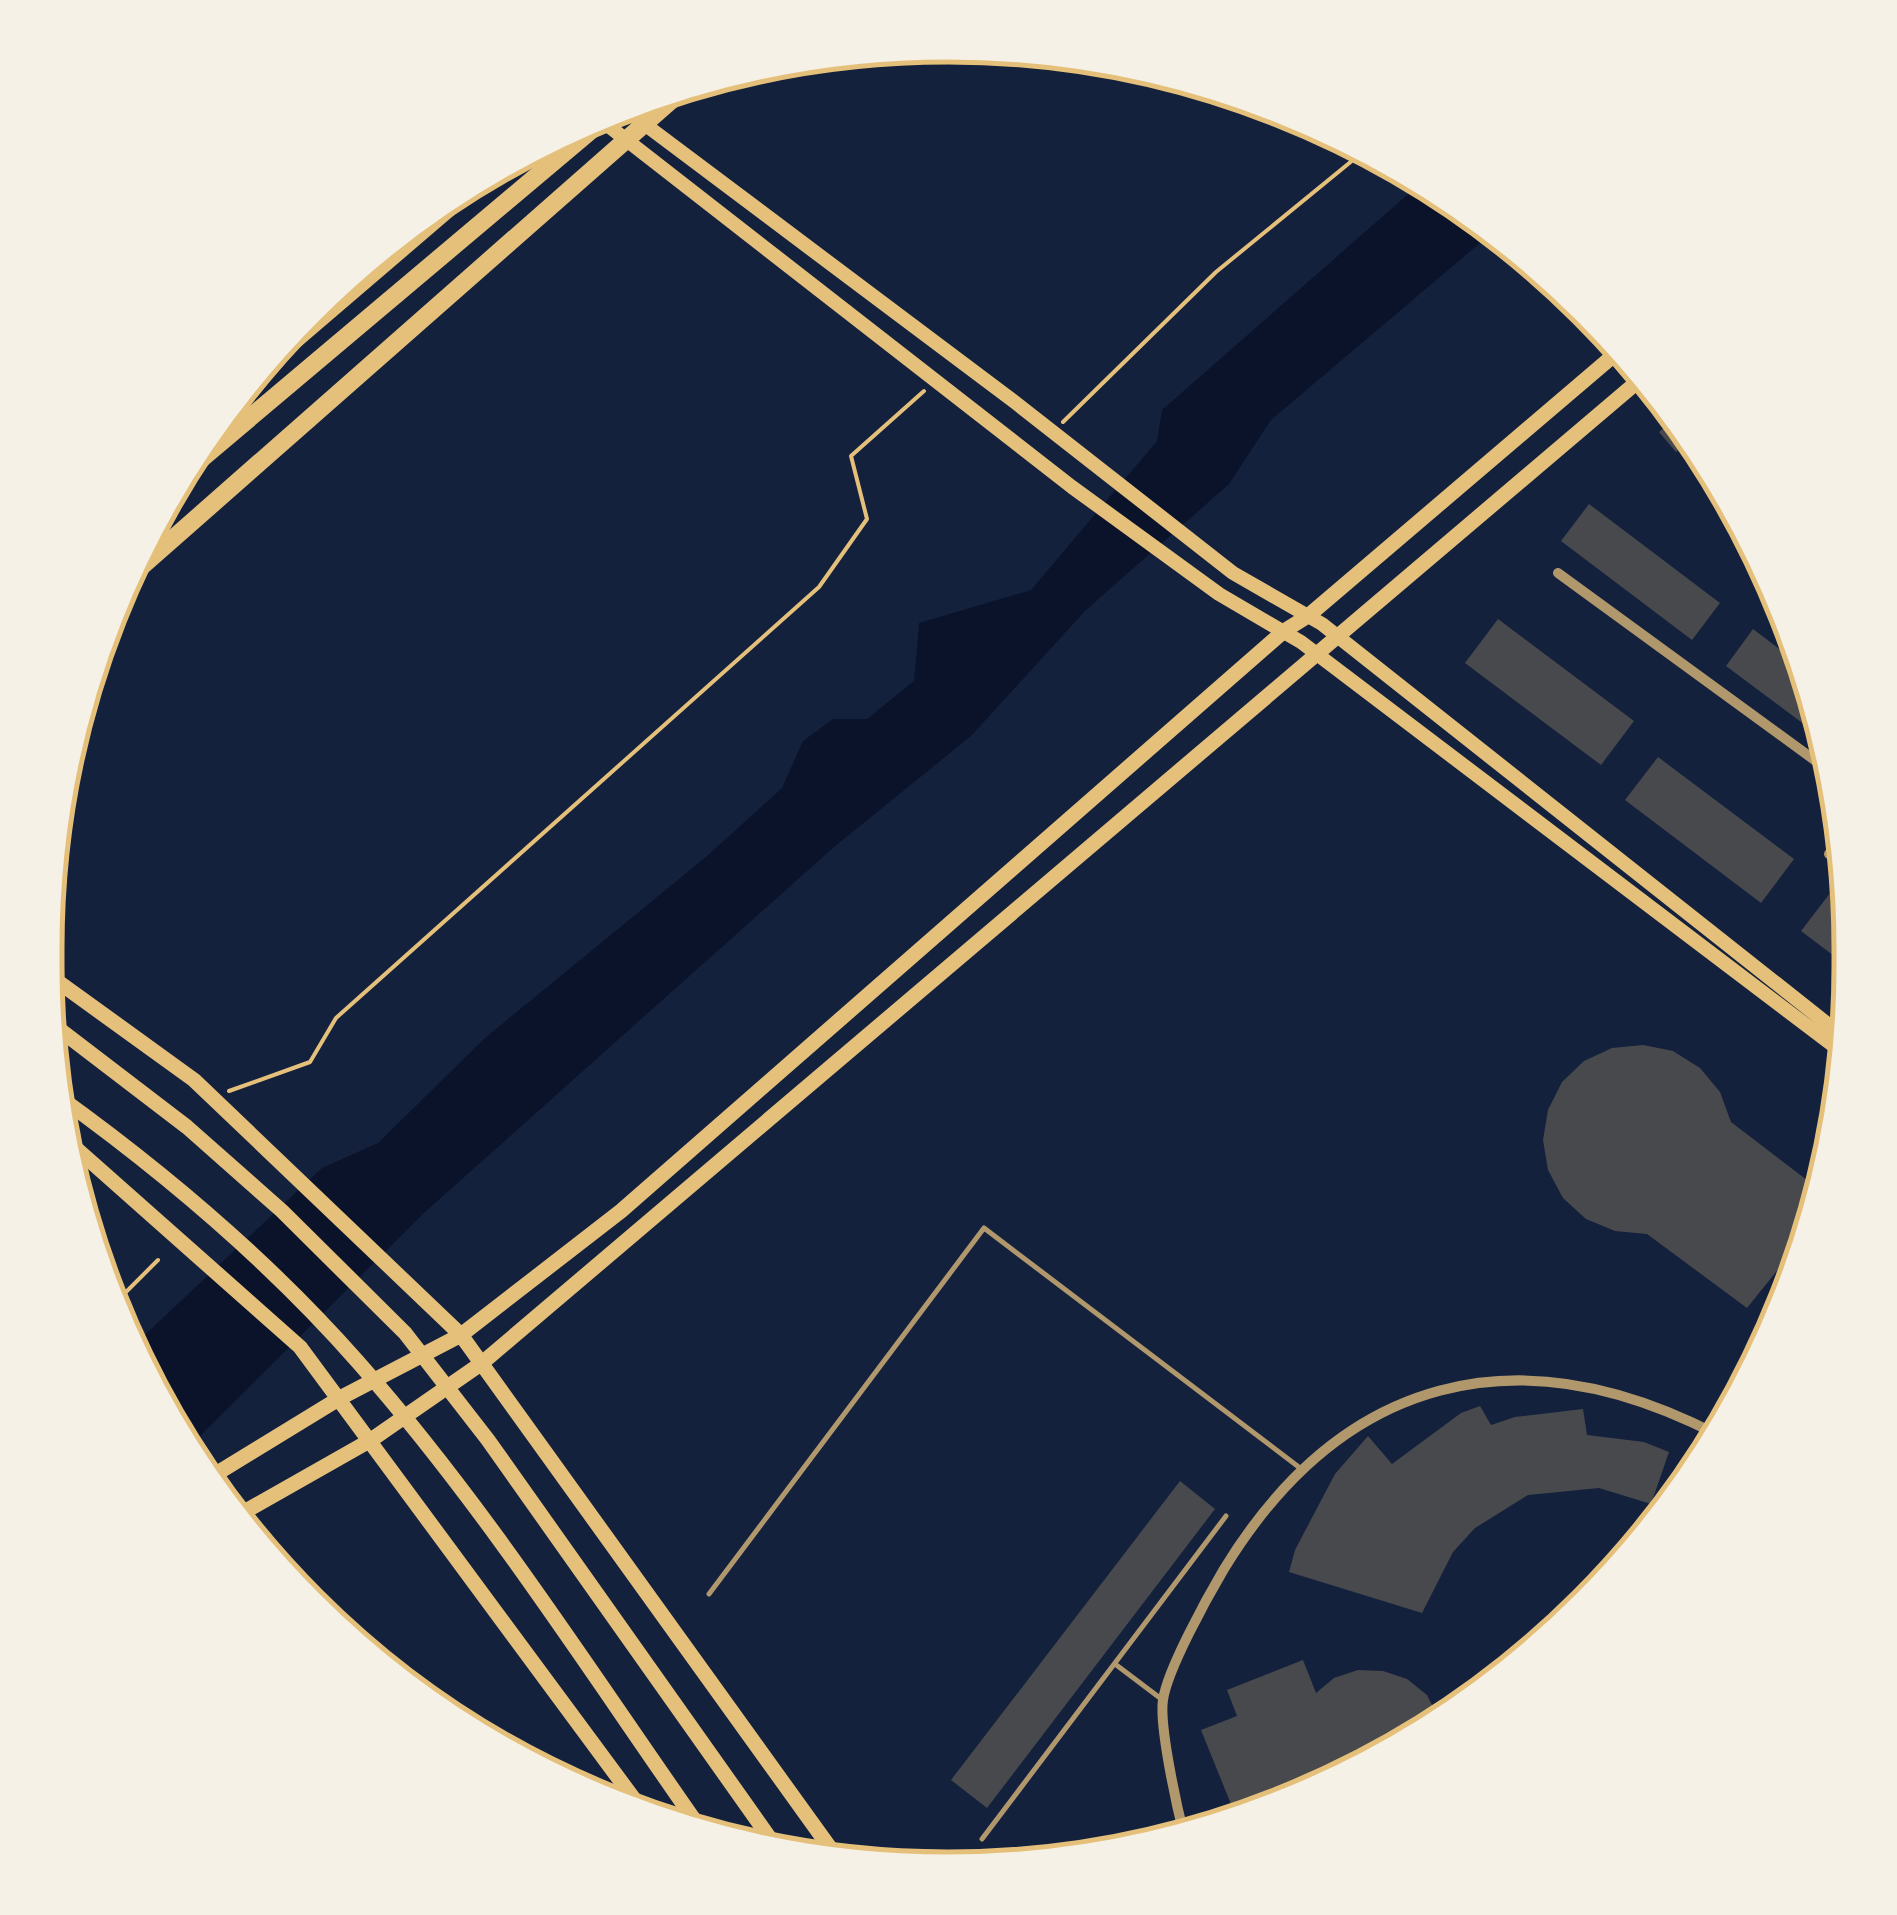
<svg xmlns="http://www.w3.org/2000/svg" width="1897" height="1915" font-family="Figtree,sans-serif">
<style>
.water{fill:#0b132b}
.building{fill:#48494c}
.lines{fill:none;stroke-linecap:round;stroke-linejoin:round}
.path{stroke:#e5c07b;stroke-width:4}
.service{stroke:#b1986c;stroke-width:5}
.minor{stroke:#b1986c;stroke-width:10}
.secondary{stroke:#e5c07b;stroke-width:14}
.primary{stroke:#e5c07b;stroke-width:15}
.trunk{stroke:#e5c07b;stroke-width:15}
.motorway{stroke:#e5c07b;stroke-width:18}
.rim{fill:none;stroke:#e5c07b;stroke-width:5}
</style>
<rect width="100%" height="100%" fill="#14213d"/>
<path class="water" d="M1422,182l28,15 43,35 -222,188 -42,64 -144,127 -114,125 -137,111 -409,365 -238,237 -55,-102 190,-179 56,-25 107,-105 222,-182 75,-68 21,-47 30,-22h34l47,-38 5,-58 112,-33 126,-149 5,-31z
M1708,461l38,72c-26,-19 -52,-37 -38,-72z"/>
<path class="building" d="M1676,417l16,20 -16,15 -17,-20z
M1589,504l131,99 -28,37 -131,-99z
M1498,619l136,102 -33,44 -136,-102z
M1753,629l49,37 23,74 -99,-74z
M1658,757l136,102 -33,44 -136,-103z
M1834,888l13,9 3,71 -49,-37z
M1643,1045l30,6 27,17 20,24 11,30 89,68 -12,42 -61,76 -100,-74 -32,-3 -29,-12 -23,-21 -15,-28 -5,-30 5,-30 14,-28 22,-21 28,-13z
M1480,1406l11,19 24,-8 68,-8 4,26 57,7 25,10 -18,52 -52,-16 -71,7 -53,33 -22,24 -31,61 -133,-41 6,-22 40,-76 33,-38 24,28 69,-51z
M1180,1481l35,28 -228,299 -36,-28z
M1303,1660l13,33 18,-15 24,-8 25,1 24,8 20,16 14,28 -146,78 -58,18 -36,-89 36,-14 -10,-26z"/>
<g class="lines">
<path class="path" d="M1063,422l153,-150 148,-121
M229,1091l81,-29 26,-44 483,-431 48,-68 -16,-63 73,-65
M112,1306l46,-46"/>
<path class="service" d="M709,1594l275,-366 316,240
M1115,1664l45,34
M982,1839l244,-323"/>
<path class="minor" d="M1558,573l277,202
M1841,838l-12,16 15,11
M1184,1835c-7,-28 -25,-109 -21,-135 4,-30 45,-104 61,-131 118,-193 293,-238 494,-134"/>
<path class="secondary" d="M623,108l393,295 217,170 89,51 522,413
M597,117l475,370 147,107 82,48 542,411"/>
<path class="primary" d="M46,973l148,107 267,255 377,524
M62,1136l238,211 345,467
M206,1480l134,-82 121,-63 160,-124 663,-580 24,-15 312,-266
M237,1516l134,-76 111,-77 1161,-986"/>
<path class="trunk" d="M51,1023l136,104 95,84 123,122 83,107 293,414
M58,1096c107,77 212,166 300,266 128,145 233,311 344,469"/>
<path class="motorway" d="M262,368l224,-192
M182,475l433,-365
M126,580l558,-491"/>
</g>
<path d="M0 0H1897V1915H0ZM948 62H948A886 886 0 0 1 1834 948V966A886 886 0 0 1 948 1852H948A886 886 0 0 1 62 966V948A886 886 0 0 1 948 62Z" fill="#f6f1e7" fill-rule="evenodd"/>
<path class="rim" d="M948 62H948A886 886 0 0 1 1834 948V966A886 886 0 0 1 948 1852H948A886 886 0 0 1 62 966V948A886 886 0 0 1 948 62Z"/>
</svg>
